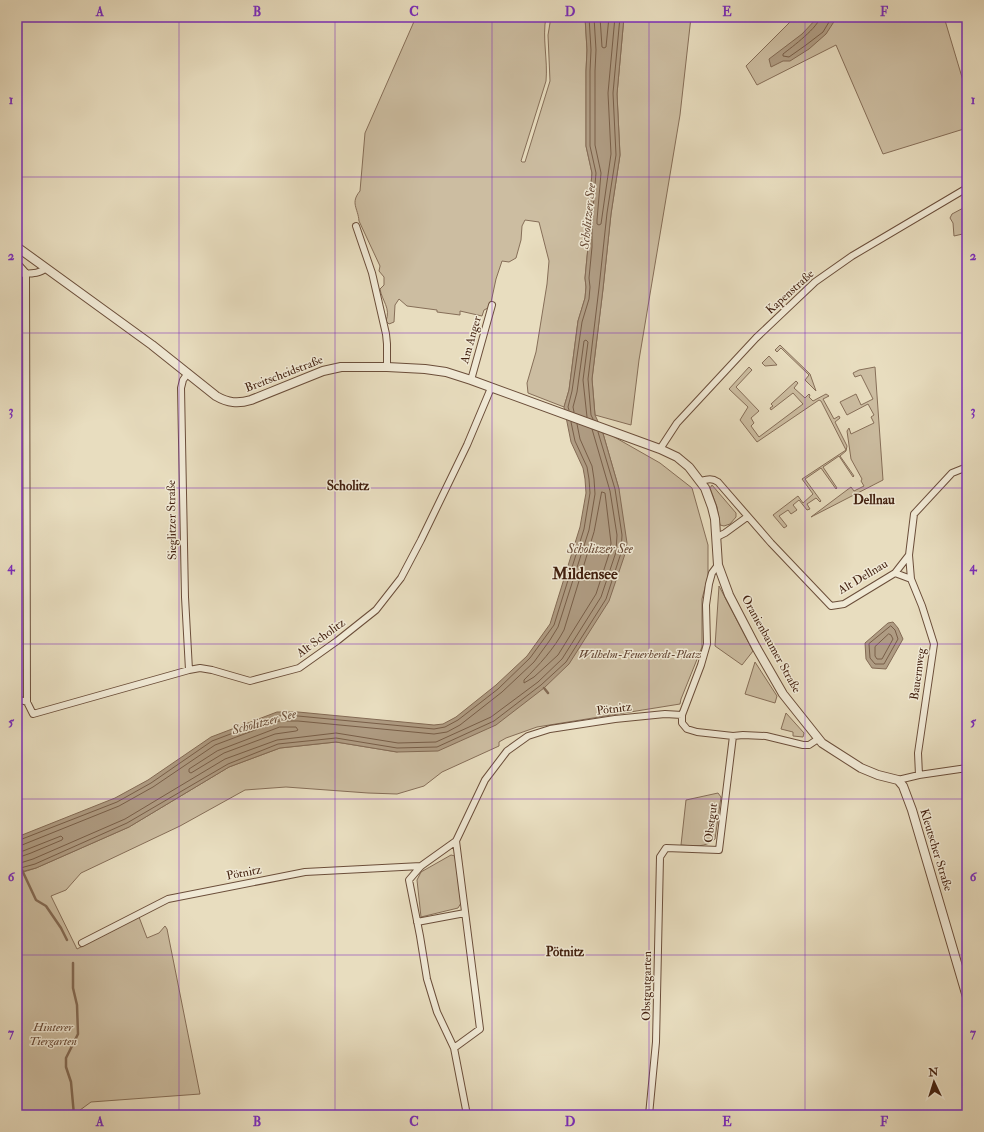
<svg xmlns="http://www.w3.org/2000/svg" width="984" height="1132" font-family="'IM FELL Double Pica',serif">
<style>
.green{fill:#ccbda1;stroke:#866e58}
.water{fill:#af9c83;stroke:#836a54}
.lines{fill:none;stroke-linecap:round;stroke-linejoin:round}
.shore{stroke:#785e48;stroke-width:1}
.stream{stroke:#836a54;stroke-width:2.5}
.minor-casing{stroke:#6b4e3a;stroke-width:8}
.tertiary-casing{stroke:#6b4e3a;stroke-width:10}
.minor{stroke:#f0e9d5;stroke-width:6}
.tertiary{stroke:#f0e9d5;stroke-width:8}
.grid{fill:none;stroke:#7b2cbf;stroke-width:1;stroke-opacity:0.55}
.labels{text-anchor:middle;dominant-baseline:central;stroke-width:3;stroke-linejoin:round;paint-order:stroke}
.street-label{font-size:12px;fill:#411f0e;stroke:#f0e9d5}
.park-label{font-size:12px;font-style:italic;fill:#644633;stroke:#f0e9d5}
.water-label{font-size:13px;font-style:italic;fill:#684b37;stroke:#f0e9d5}
.neighbourhood-label{font-size:13px;font-weight:bold;fill:#411f0e;stroke:#f0e9d5}
.district-label{font-size:16px;font-weight:bold;fill:#411f0e;stroke:#f0e9d5}
.neatline{fill:none;stroke:#7b2cbf;stroke-width:1.5}
.grid-label{font-size:13px;text-anchor:middle;font-weight:bold;fill:#7b2cbf}
</style>
<rect width="100%" height="100%" fill="#e8ddbf"/>
<filter id="stains"><feTurbulence type="fractalNoise" baseFrequency=".005" numOctaves="4"/><feColorMatrix values="0 0 0 0 .2 0 0 0 0 .09 0 0 0 0 .02 0 0 0 .5 -.17"/></filter>
<radialGradient id="worn" r=".72"><stop offset=".6" stop-color="#630" stop-opacity="0"/><stop offset="1" stop-color="#630" stop-opacity=".3"/></radialGradient>
<path class="green" d="M416,17h130c-4,21 2,43 0,64l-25,80 1,1h3l25,-81 -2,-46 3,-18h34l2,33 -1,21v75l6,27 -4,47v27l-3,31 1,9 -1,11 -7,23 -9,69 -5,17 -36,-14 -1,-10 9,-31 11,-68 2,-23 -10,-39 -14,-2 -3,6 -1,14 -5,18 -7,4 -7,-1 -6,18 -6,28 -6,3 -2,6 -22,-5v4l-23,-3v-2l-30,-4 -8,-7 -4,6 -1,17 -5,2 -3,-3c5,-13 -4,-20 -6,-32l4,-4v-8l-5,-6 1,-5 -21,-45c-1,-13 -9,-18 1,-30l5,-58z
M624,17h67l-11,98 -41,245 -8,65 -36,-10 -3,-36 11,-90 8,-75 9,-59 -3,-61z
M795,17h149l23,77v34l-84,26 -47,-109 -79,40 -11,-19z
M967,206v27l-13,3 -1,-13 -3,-5 2,-4z
M780,345l30,29 6,17 -11,-11 4,-5 -28,-27 -4,4 -2,-2z
M769,356l8,9 -12,1 -3,-3z
M749,367l3,3 -16,17 23,24 -8,7 3,5 -3,3 8,11 44,-33 -10,-11 -22,17 -1,-2 3,-2 -2,-2 25,-23 2,2 -4,5 11,10 4,-4 1,1 -1,2 4,4 13,-7 3,2 -6,3 11,20 5,-3 1,2 -5,4 12,24 -1,5 -6,5 14,20 -1,1 -14,-21 -16,11 14,21 -1,1 -15,-21 -16,11 16,22 -1,1 -4,-4 -9,6 3,5 -3,1 -8,-10 -6,5 4,5 -6,4 -3,-4 -9,6 8,10 -3,2 -11,-13 25,-19 5,7 10,-9 -11,-15 44,-29 -25,-49 -2,-1 -62,42 -17,-22 8,-13 -19,-18z
M875,367l8,113 -72,37 40,-30 3,4 10,-5 -3,-5 1,-2 -11,-20 -4,-28 2,-3 2,6 23,-11 -3,-6 3,-2 -6,-11 -21,11 -7,-13 16,-8 5,11 12,-6 -12,-24 -6,2 -2,-4 6,-3z
M602,430l58,33 32,25 16,57v31l-6,23v48l-21,52 -1,5 -143,23 -31,11 -7,4v4l-57,26 -18,14 -27,8 -29,-1 -82,-6 -41,3 -65,36 -99,47 -15,17 -15,6 26,53 62,-32 8,21 12,-5 6,-7 2,3 33,165 -109,8 -15,11v2h-59v-241l19,-6 93,-41 100,-60 51,-19 56,-6 61,10 147,-64 75,-199z
M712,485l24,28v4l-6,7 -6,2 -4,-1 -3,-18 -7,-19z
M719,586l34,65 -11,14 -27,-19z
M755,662l22,34 -2,7 -30,-9z
M786,713l18,20 -1,4 -10,-1v-4l-12,-3z
M718,793l3,4 -6,42c-10,9 -21,7 -34,6l5,-45z
M451,855l4,1 6,47 -3,5 -37,9 -4,-37 4,-8z"/>
<path class="water" d="M585,17h39l-7,77 3,61 -9,59 -8,75 -11,90 3,36 7,15 17,59 8,54 -2,11 -16,47 -40,63 -25,24 -48,37 -58,26 -41,1 -61,-10 -56,6 -51,19 -100,60 -93,41 -19,5v-36l98,-39 33,-18 63,-43 66,-25h21l136,13 9,-1 13,-7 40,-32 31,-29 23,-32 30,-97 6,-34 -1,-14 -2,-11 -12,-26 -7,-35 5,-17 9,-69 7,-23 1,-11 -1,-9 3,-31v-27l4,-47 -6,-27v-75l1,-21z
M818,17h19l-11,17 -17,15 -19,12h-7l-12,6 -2,-8 33,-25z
M893,622l5,6 5,11 -17,30 -14,-1 -6,-9 -1,-16 23,-20z"/>
<g class="lines">
<path class="shore" d="M594,17l2,33 -1,21v74l6,28 -4,47v4l2,1 2,-1 10,-70 -3,-61 7,-76
M600,17l2,30 2,1 2,-1 3,-30
M820,17c-1,10 -28,30 -37,37v2l6,1 17,-12 17,-13 9,-15
M569,410l-1,-3 4,-16 10,-69 7,-23 1,-12 -1,-9 3,-31v-27l4,-47 -6,-27v-75l1,-21 -2,-33
M574,412l-1,-5 4,-15 7,-51 2,-1 2,2 -5,38 4,37
M593,419l-2,-4 -3,-36 11,-91 8,-75 9,-58 -3,-62 7,-76
M602,492l3,1 6,50 -1,8 -14,43 -38,61 -24,22 -10,6v-3c15,-15 30,-31 40,-50l30,-98z
M891,626l4,4 3,9 -14,25h-9l-5,-6 -1,-14z
M889,634l2,1 2,4 -11,20h-5l-2,-3v-9z
M280,727h16l2,3 -2,1 -21,3 -51,19 -33,20 -2,-1v-3l28,-18z
M17,841l100,-39 34,-19 61,-42 66,-25h20l136,13 11,-2 13,-7 40,-31 32,-31 24,-33 30,-96 6,-36 -1,-14 -2,-12 -12,-26 -4,-19
M17,846l5,-1 97,-39 34,-19 62,-42 64,-24h19l136,13 13,-2 13,-7 42,-33 32,-30 16,-22 8,-13 31,-97 6,-36 -1,-15 -2,-13 -12,-27 -3,-15
M17,852l6,-1 38,-15 2,2 -1,2 -31,13 -14,5
M17,864l16,-5 92,-40 100,-60 52,-19 59,-7 62,10 38,-1 55,-25 47,-35 24,-23 39,-62 15,-45 1,-17 -7,-44 -18,-62
M17,869l18,-5 92,-41 101,-59 50,-20 58,-6 61,10 40,-1 57,-26 47,-36 25,-23 40,-63 15,-46 1,-18 -7,-46 -17,-57"/>
<path class="stream" d="M544,688l4,5
M22,870l14,30 10,6 15,22 6,12
M73,963v25l4,17 1,29 -12,24v9l5,15 3,33"/>
<defs>
<path id="minor" d="M356,226l16,47 14,61 1,10v23
M17,263l9,10 1,429
M17,274c10,-1 22,1 29,-6
M188,373l-5,7 -2,8 4,209 4,73
M471,380l21,-75
M660,449l17,-26 79,-85 59,-56 37,-26 115,-68
M701,481c7,-2 11,-3 17,1l53,61 60,63 13,-2 51,-31 14,-18 5,-41 38,-41 15,-6
M717,537l8,-4 22,-16
M909,555l2,24 11,27 12,38 -16,109 1,22
M718,565l-6,8 -3,11 -3,21 1,39 -6,21 -19,50v8l5,6 10,3 36,4 10,-1 23,1 37,9h6l9,-6
M895,573l16,6
M17,699l10,3 6,12 156,-44 11,-2 12,2 38,11 49,-13 38,-27 39,-31 25,-32 20,-38 46,-95 24,-57
M898,780l21,-5 48,-7
M417,922l48,-9
M82,943l86,-44 137,-27 116,-6
M454,1048l26,-19 -24,-188
M467,1115l-13,-67 -17,-36 -10,-33 -7,-43 -11,-56 12,-14 35,-25 29,-61 22,-29 21,-15 22,-7 65,-10 50,-5 17,1
M649,1115l7,-73 4,-185 6,-9 53,2 14,-114"/>
<path id="tertiary" d="M17,247l135,98 64,51c12,7 22,8 35,4l72,-29 18,-4h46l38,2 21,3 25,8 189,69 17,8 12,10 16,21 7,19 3,12 3,46 11,30 27,52 27,47 39,49 39,25 17,7 20,5 5,6 9,24 55,187"/>
</defs>
<use href="#minor" class="minor-casing"/>
<use href="#tertiary" class="tertiary-casing"/>
<use href="#minor" class="minor"/>
<use href="#tertiary" class="tertiary"/>
</g>
<path class="grid" d="M179,17v1098M335,17v1098M492,17v1098M649,17v1098M805,17v1098M17,177h950M17,333h950M17,488h950M17,644h950M17,799h950M17,955h950"/>
<g class="labels">
<g class="street-label">
<text transform="translate(790 292) rotate(-42)">Kapenstraße</text>
<text transform="translate(471 340) rotate(-74)">Am Anger</text>
<text transform="translate(284 374) rotate(-21)">Breitscheidstraße</text>
<text transform="translate(172 520) rotate(-91)">Sieglitzer Straße</text>
<text transform="translate(863 577) rotate(-31)">Alt Dellnau</text>
<text transform="translate(321 638) rotate(-36)">Alt Scholitz</text>
<text transform="translate(771 644) rotate(61)">Oranienbaumer Straße</text>
<text transform="translate(918 674) rotate(-82)">Bauernweg</text>
<text transform="translate(614 709) rotate(-7)">Pötnitz</text>
<text transform="translate(711 823) rotate(-83)">Obstgut</text>
<text transform="translate(936 850) rotate(73)">Kleutscher Straße</text>
<text transform="translate(244 873) rotate(-11)">Pötnitz</text>
<text transform="translate(647 986) rotate(-89)">Obstgutgarten</text>
</g>
<g class="park-label">
<text x="640" y="654">Wilhelm-Feuerherdt-Platz</text>
<text x="53" y="1027">Hinterer<tspan x="53" dy="14">Tiergarten</tspan></text>
</g>
<g class="water-label">
<text transform="translate(588 216) rotate(-84)">Scholitzer See</text>
<text x="600" y="549">Scholitzer See</text>
<text transform="translate(264 722) rotate(-15)">Scholitzer See</text>
</g>
<g class="neighbourhood-label">
<text x="348" y="486">Scholitz</text>
<text x="874" y="500">Dellnau</text>
<text x="565" y="952">Pötnitz</text>
</g>
<g class="district-label">
<text x="585" y="574">Mildensee</text>
</g>
</g>
<rect width="984" height="1132" fill="none" stroke="#e8ddbf" stroke-width="44"/>
<g transform="translate(934 1082) rotate(356)" stroke="#f0e9d5" stroke-width="3" paint-order="stroke">
<path d="M0-3L7 15L0 10L-7 15Z" fill="#411f0e"/>
<text y="-6" font-size="11" font-weight="bold" text-anchor="middle" fill="#411f0e">N</text>
</g>
<rect x="22" y="22" width="940" height="1088" class="neatline"/>
<g class="grid-label">
<text x="100" y="16">A</text>
<text x="257" y="16">B</text>
<text x="414" y="16">C</text>
<text x="570" y="16">D</text>
<text x="727" y="16">E</text>
<text x="884" y="16">F</text>
<text x="11" y="104">1</text>
<text x="973" y="104">1</text>
<text x="11" y="260">2</text>
<text x="973" y="260">2</text>
<text x="11" y="415">3</text>
<text x="973" y="415">3</text>
<text x="11" y="571">4</text>
<text x="973" y="571">4</text>
<text x="11" y="726">5</text>
<text x="973" y="726">5</text>
<text x="11" y="881">6</text>
<text x="973" y="881">6</text>
<text x="11" y="1037">7</text>
<text x="973" y="1037">7</text>
<text x="100" y="1126">A</text>
<text x="257" y="1126">B</text>
<text x="414" y="1126">C</text>
<text x="570" y="1126">D</text>
<text x="727" y="1126">E</text>
<text x="884" y="1126">F</text>
</g>
<rect width="100%" height="100%" filter="url(#stains)"/>
<rect width="100%" height="100%" fill="url(#worn)"/>
</svg>
